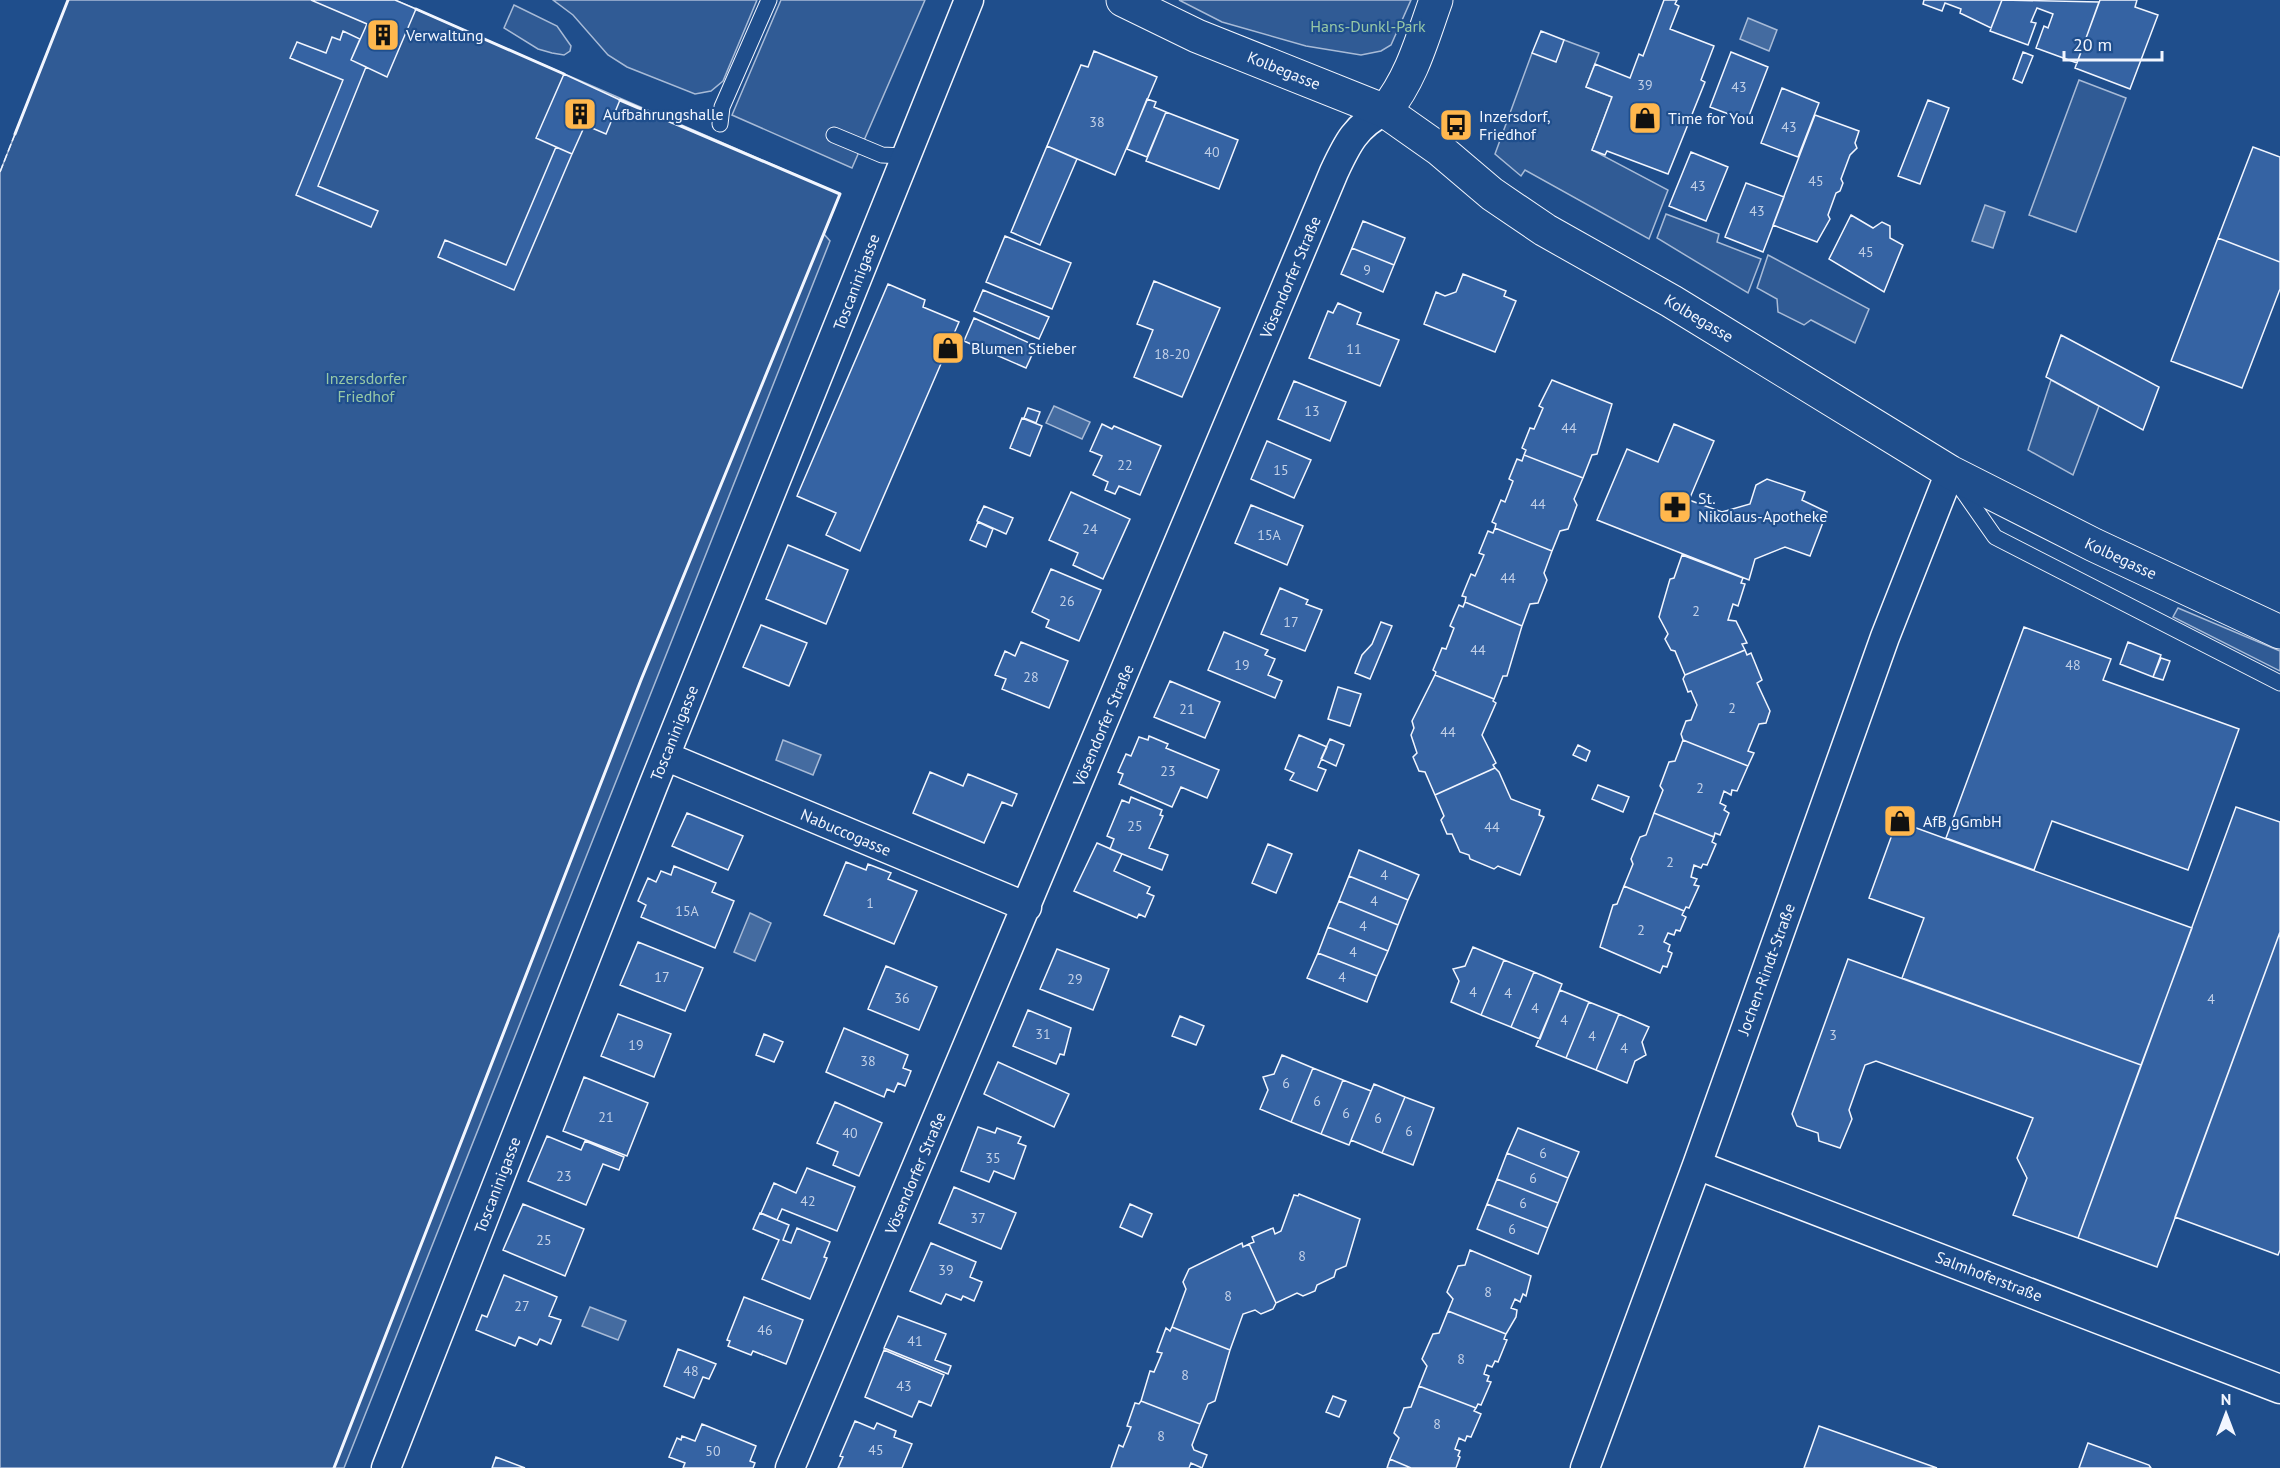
<svg xmlns="http://www.w3.org/2000/svg" width="2280" height="1468" font-family="'PT Sans',sans-serif">
<style>
.built{fill:#305b95;stroke:#a8bbd7;stroke-width:1.5}
.water{fill:#446ba0;stroke:#a8bbd7;stroke-width:1.5}
.building{fill:#3563a3;stroke:#f2f6ff;stroke-width:1.5}
.lines{fill:none;stroke-linecap:round;stroke-linejoin:round}
.lane-casing{stroke:#f2f6ff;stroke-width:17}
.street-casing{stroke:#f2f6ff;stroke-width:31}
.secondary-casing{stroke:#f2f6ff;stroke-width:35}
.lane{stroke:#1f4e8c;stroke-width:15}
.street{stroke:#1f4e8c;stroke-width:28}
.secondary{stroke:#1f4e8c;stroke-width:33}
.fence{stroke:#f2f6ff;stroke-width:1.5;stroke-dasharray:8 3;stroke-linecap:butt}
.wall{stroke:#f2f6ff;stroke-width:3}
.labels{text-anchor:middle;dominant-baseline:central;stroke-width:4.5;stroke-linejoin:round;paint-order:stroke}
.number-label{font-size:14px;fill:#c3d1e8}
.park-label{font-size:16px;fill:#97c8a6;stroke:#1f4e8c}
.poi-label{font-size:16px;fill:#f2f6ff;stroke:#1f4e8c;text-anchor:start}
.street-label{font-size:16px;fill:#f2f6ff;stroke:#1f4e8c}
</style>
<rect width="100%" height="100%" fill="#1f4e8c"/>
<path class="built" d="M68,0h327l445,194 -16,40 6,7 -486,1227h-344v-1296z
M553,0h204l-34,81 -12,10 -16,3 -68,-27 -19,-12 -35,-40z
M781,0h144l-73,168 -120,-53z
M1179,0h232l-20,45 -10,6 -20,4 -55,-9 -84,-24z
M514,5l43,21 14,20 -1,5 -6,4 -12,-2 -14,-4 -34,-21z
M1564,40l35,13 -13,34 26,10 -20,53 76,40 -19,49 -124,-69 -4,6 -26,-22 37,-101z
M2079,80l47,18 -50,134 -47,-17z
M1666,214l53,20 -2,8 44,17 -13,34 -91,-55z
M1768,255l101,54 -14,34 -44,-23 -7,5 -26,-13 -1,-13 -20,-11z
M2051,380l48,26 -26,69 -45,-25z
M2178,608l102,43v20l-107,-54z"/>
<path class="water" d="M1748,18l29,12 -8,21 -29,-12z
M1985,205l20,7 -12,36 -21,-7z
M1054,406l36,16 -8,17 -36,-16z
M783,740l38,15 -8,20 -37,-15z
M750,913l21,10 -16,38 -21,-9z
M590,1307l36,14 -8,19 -36,-14z"/>
<path class="building" d="M311,0h84l21,9 -29,68 -36,-17 16,-36z
M1664,0h13l-2,4 4,2 -9,23 44,17 -13,34 4,2 -37,92 -61,-23 -2,4 -13,-5 20,-53 -26,-10 9,-23 35,14 9,-24 4,2z
M1924,0h78l-11,28 -31,-15 1,-4 -16,-6 -3,8 -19,-7z
M2002,0l97,2 -22,61 -41,-15 8,-22 4,2 5,-14 -16,-6 -6,14 5,1 -8,22 -38,-14z
M2100,0h37l-2,7 23,8 -28,74 -55,-21z
M343,31l17,8 -9,21 15,7 -48,119 60,25 -7,16 -75,-32 47,-115 -53,-22 7,-16 29,11 6,-16 8,3z
M1541,31l23,9 -8,22 -24,-9z
M1094,51l63,26 -42,98 -68,-29 34,-81 7,2z
M1731,52l37,15 -21,54 -37,-14z
M2023,52l10,4 -11,27 -9,-4z
M564,74l56,26 -14,34 -21,-9 -13,29 -36,-16z
M1782,88l37,15 -21,54 -37,-14z
M1147,99l9,3 -2,5 12,5 -19,45 -20,-8z
M1928,100l21,8 -29,76 -22,-8z
M1166,112l72,28 -19,49 -73,-28z
M1815,115l44,16 -4,12 2,5 -7,7 -9,24 2,4 -3,8 -4,2 -8,22 2,4 -13,23 -44,-17z
M1047,146l30,13 -37,86 -29,-13z
M556,147l16,7 -58,136 -76,-33 7,-17 61,25z
M2253,147l27,10v105l-62,-24z
M1691,152l37,15 -22,54 -37,-15z
M1746,183l38,14 -21,55 -38,-15z
M1851,215l22,13 9,-6 8,4v12l13,7 -19,47 -55,-33z
M1363,221l42,17 -11,27 -42,-17z
M1005,236l66,27 -19,46 -66,-27z
M2218,238l62,24v27l-38,99 -71,-27z
M1352,248l42,17 -11,27 -42,-18z
M1463,274l43,17 -2,5 12,5 -21,51 -71,-28 12,-32 9,4 11,-4z
M1154,281l66,27 -38,89 -48,-20 19,-47 -16,-6z
M888,284l37,16 -2,7 36,15 -99,229 -34,-16 10,-22 -39,-17z
M983,290l66,27 -10,22 -65,-28z
M1338,303l23,10 -4,11 42,16 -19,46 -71,-28 19,-47 5,2z
M974,318l62,28 -10,22 -62,-27z
M2061,335l98,52 -16,43 -97,-53z
M1552,380l60,24 -15,50 -5,1 -9,23 -59,-23 2,-5 -4,-2 8,-20 4,1 9,-21 -4,-2z
M1294,381l52,21 -16,39 -52,-22z
M1028,408l12,4 -4,11 -12,-5z
M1022,418l20,8 -12,30 -20,-8z
M1102,424l10,5 2,-3 47,20 -21,49 -21,-9 -4,8 -10,-4 3,-8 -15,-7 9,-19 -12,-5z
M1674,424l40,17 -25,59 33,12 28,-8 6,-19 11,-6 38,13 -3,8 25,12 -17,44 -25,-9 -30,12 -6,21 -152,-60 30,-71 31,13z
M1267,441l44,19 -17,38 -43,-19z
M1524,455l59,23 -9,21 3,6 -9,24 -8,2 -8,20 -57,-23 1,-4 -4,-2 9,-22 4,2 8,-21 -4,-2 8,-20 5,2z
M1071,492l59,27 -27,60 -30,-14 5,-12 -29,-13z
M1251,505l52,21 -16,39 -52,-22z
M984,506l29,12 -7,16 -29,-13z
M978,522l15,7 -7,18 -16,-7z
M1495,528l57,23 -8,22 3,7 -9,23 -8,1 -8,22 -57,-24 1,-5 -4,-1 9,-22 4,2 9,-21 -5,-2 9,-22 5,2z
M788,545l60,25 -22,54 -60,-25z
M1682,555l61,23 -2,5 4,1 -7,22 -5,-2 -5,16 8,1 11,22 -5,1 3,6 -60,25 -10,-24 -4,-1 -6,-11 3,-5 -9,-17 11,-38 4,-1z
M1051,569l50,21 -22,51 -33,-14 3,-7 -17,-8z
M1280,588l28,12 -2,4 16,6 -17,41 -44,-17z
M1465,602l57,24 -15,50h-4l-9,23 -59,-24 1,-3 -3,-2 9,-22 4,1 8,-21 -4,-2 9,-21 4,2z
M1381,622l11,4 -22,53 -15,-6 7,-18 10,-11z
M761,625l46,18 -18,43 -46,-19z
M2024,627l87,32 -8,21 136,49 -51,141 -136,-49 -18,49 -88,-32z
M1224,632l44,18 -3,5 10,4 -7,16 14,6 -7,17 -67,-28z
M1021,642l47,19 -19,47 -47,-19 4,-10 -11,-4 10,-24 10,5z
M2128,642l33,13 -8,22 -33,-13z
M1745,650l2,5 4,-2 11,27 -5,3 13,28 -4,12 -7,1 -11,27 6,2 -6,13 -65,-26 -2,-6 5,-13 5,-1 6,-15 -6,-14 -3,1 -5,-13 2,-4z
M2161,658l9,3 -7,19 -10,-3z
M1435,675l59,24 -1,2 3,2 -14,32 14,28 -3,2 2,3 -60,27 -10,-23 -6,-1 -6,-14 4,-4 -6,-18 3,-7 -2,-7z
M1170,681l50,21 -15,36 -51,-21z
M1338,687l23,7 -11,32 -22,-7z
M1299,735l28,12 -9,20 8,3 -9,21 -27,-11 4,-7 -9,-4z
M1149,736l19,8 -2,4 53,22 -12,28 -26,-11 -9,20 -53,-23 4,-10 -5,-2 8,-18 5,2 8,-19 9,3z
M1330,739l14,6 -8,21 -15,-7z
M1683,740l65,26 -11,25 -5,-1 -1,5 -7,-4 -4,12 6,3 -2,4 5,3 -9,22 -5,-2 -1,4 -60,-24 9,-23 -3,-4 9,-24 6,-1z
M1578,745l12,6 -4,10 -13,-6z
M1495,768l4,4 12,27 29,11 -1,5 5,2 -24,58 -22,-9 -4,3 -24,-10 -1,-4 -9,-3 -8,-18h-5l-6,-14 3,-4 -9,-21z
M930,772l33,14 5,-12 49,20 -5,12 -10,-4 -18,41 -71,-30z
M1598,785l31,12 -6,15 -31,-13z
M1131,797l31,13 -2,5 3,1 -14,32 19,7 -6,15 -52,-21 4,-10 -7,-3 15,-36 7,3z
M2236,807l44,15v110l-123,335 -79,-29z
M687,813l56,23 -15,34 -56,-24z
M1654,813l60,24 -2,5 4,2 -9,21 -4,-1 -2,4 -7,-3 -3,12 6,2 -3,6 5,1 -10,22 -3,-1 -2,4 -60,-25 9,-22 -2,-5 9,-22 6,-2z
M1897,821l295,107 -51,137 -239,-87 22,-60 -55,-20z
M1097,843l25,11 -8,17 36,16 -3,6 7,3 -9,21 -6,-3 -2,4 -63,-27z
M1268,844l24,10 -16,39 -24,-10z
M1359,850l60,25 -11,25 -59,-24z
M846,862l20,8 2,-6 23,9 -3,6 29,12 -23,53 -70,-29z
M674,866l42,17 -4,9 22,9 -19,47 -74,-31 5,-12 -8,-4 10,-23 8,4 5,-11 10,4z
M1349,876l59,24 -10,25 -59,-24z
M1624,886l60,25 -2,4 4,2 -6,14 -4,-1 -2,5 -6,-2 -4,9 6,3 -2,6 4,2 -5,14 -4,-1 -3,7 -60,-26 13,-42 4,-1z
M1339,901l59,24 -10,26 -60,-24z
M1328,927l60,24 -11,25 -59,-23z
M2280,932v318l-2,5 -103,-38z
M638,942l65,26 -18,43 -65,-26z
M1473,947l31,13 -23,55 -30,-13 8,-21 -6,-12 12,-3z
M1057,949l52,20 -16,41 -53,-21z
M1318,953l59,23 -10,26 -60,-24z
M1848,959l293,106 -63,173 -65,-23 14,-37 -10,-20 16,-40 -157,-57 -11,4 -16,45 3,9 -12,29 -21,-7 -1,-8 -21,-7 -5,-12z
M1504,960l30,12 -23,55 -30,-12z
M886,966l51,21 -18,43 -51,-21z
M1534,972l28,12 -22,55 -29,-12z
M1560,990l29,12 -23,56 -30,-12z
M1589,1002l30,12 -23,56 -30,-12z
M1028,1010l43,18 -7,27 -4,-1 -4,10 -43,-18z
M618,1014l53,20 -17,43 -53,-21z
M1619,1014l30,13 -7,15 4,13 -11,6 -8,22 -31,-13z
M1180,1016l24,10 -8,19 -24,-9z
M844,1028l64,27 -5,13 8,3 -6,15 -7,-3 -4,9 -7,-3 -3,8 -58,-25z
M764,1034l19,8 -9,20 -18,-7z
M1282,1055l31,13 -22,54 -31,-13 8,-19 -5,-13 11,-3z
M998,1062l71,32 -15,33 -70,-33z
M1313,1068l30,12 -22,54 -30,-12z
M584,1077l64,26 -21,53 -64,-25z
M1343,1080l28,11 -22,54 -28,-11z
M1374,1084l31,13 -23,56 -31,-13z
M1405,1097l29,11 -21,57 -31,-12z
M835,1102l47,21 -23,53 -26,-11 5,-13 -21,-9z
M978,1127l17,6 2,-5 24,9 -3,6 8,3 -12,33 -20,-8 -5,11 -28,-11z
M1518,1128l61,24 -11,26 -61,-25z
M547,1136l34,14 4,-9 39,16 -5,13 -16,-6 -17,41 -58,-24z
M1507,1153l61,25 -10,25 -61,-24z
M807,1168l48,19 -18,44 -55,-22 -5,11 -16,-7 13,-30 22,10z
M1497,1179l61,24 -10,25 -61,-24z
M954,1187l62,26 -15,36 -62,-26z
M1299,1194l61,25 -14,47 -10,4 -2,7 -17,8 -2,6 -12,5 -6,-3 -21,10 -27,-59 5,-2 -2,-5 21,-9 2,6 6,-3 13,-36 4,1z
M523,1204l61,25 -19,47 -62,-26z
M1130,1204l22,10 -10,23 -22,-10z
M1487,1204l61,24 -10,26 -61,-25z
M760,1213l29,12 -6,15 8,3 6,-15 33,14 -6,15 3,1 -17,41 -48,-20 17,-39 -26,-11z
M931,1243l45,19 -6,15 12,5 -8,19 -11,-5 -2,4 -15,-6 -5,10 -31,-13z
M1242,1243l1,4 6,-3 27,59 -3,6 -12,5 -6,-4 -12,4 -13,36 -58,-23 14,-38 -3,-7 6,-13z
M1470,1250l61,26 -5,20 -3,-2 -3,8 -5,-3 -4,9 6,2 -1,7 -10,17 -58,-23 5,-12 -6,-7 11,-26 7,-1z
M504,1275l53,22 -8,19 12,4 -10,24 -11,-5 -3,6 -18,-8 -4,9 -39,-16 6,-15 5,2z
M744,1297l59,23 -17,44 -33,-13 -2,4 -23,-9 2,-5 -3,-1z
M1448,1311l58,23 -2,5 3,1 -9,22 -3,-1 -3,6 -5,-2 -3,9 5,2 -2,5 4,1 -10,23 -3,-1 -2,4 -57,-22 8,-20 -5,-7 11,-25 6,-1z
M898,1316l48,18 -11,26 16,6 -3,8 -64,-26z
M1172,1327l58,23 -15,51 -7,3 -8,20 -59,-23 9,-30 4,1 8,-19 -5,-1 9,-24 4,3z
M678,1349l38,15 -7,15 -6,-2 -9,21 -30,-12z
M884,1350l60,25 -13,31 -12,-5 -7,16 -47,-20z
M1419,1386l57,22 -2,3 7,3 -10,23 -4,-1 -2,5 -6,-3 -4,11 5,2 -2,5 2,1 -4,11h-45l-21,-9 9,-21 -5,-5 10,-25 7,-1z
M1333,1396l13,5 -7,16 -13,-5z
M1141,1401l59,23 -8,21 2,5 13,5 -5,13 -11,-5 -2,5h-78l8,-23 4,2 8,-20 -4,-1 8,-23 4,1z
M855,1421l19,8 3,-6 19,8 -2,6 18,7 -10,24h-64l5,-11 -3,-1z
M702,1424l54,22 -6,15 5,2 -2,5h-70l2,-5 -16,-6 8,-19 4,2 1,-4 13,5z
M1819,1426l118,42h-133z
M2088,1443l61,22 2,3h-72z
M496,1457l29,11h-33z
M1390,1459l21,9h-24z"/>
<g class="lines">
<defs>
<path id="lane" d="M720,124l2,-17 47,-107
M834,135l48,20 22,1
M1958,484l37,53 285,146"/>
<path id="street" d="M665,756l362,151
M1697,1165l583,224
M386,1468l267,-682 316,-786
M790,1468l544,-1296c13,-28 22,-47 51,-61
M1585,1468l112,-303 188,-528 65,-165"/>
<path id="secondary" d="M1123,0l74,36 188,75 54,38 53,45 53,36 126,71 279,171 144,73 186,87
M1385,111c27,-33 37,-72 51,-111"/>
</defs>
<use href="#lane" class="lane-casing"/>
<use href="#street" class="street-casing"/>
<use href="#secondary" class="secondary-casing"/>
<use href="#lane" class="lane"/>
<use href="#street" class="street"/>
<use href="#secondary" class="secondary"/>
<path class="fence" d="M0,172l15,-38"/>
<path class="wall" d="M416,9l148,65
M15,134l53,-134
M334,1468l307,-788 199,-486 -220,-94"/>
</g>
<defs>
<symbol id="building-square" viewBox="-11 -11 22 22"><rect x="-9" y="-9" width="18" height="18" rx="4" fill="#ffb74d" stroke="#1f4e8c"/><path d="M-4-6H4V6H1V3H-1V6H-4ZM-2.5-4.3h1.7v1.8h-1.7ZM.8-4.3h1.7v1.8H.8ZM-2.5-1h1.7V.8h-1.7ZM.8-1h1.7V.8H.8Z" fill="#111"/></symbol>
<symbol id="shop-square" viewBox="-11 -11 22 22"><rect x="-9" y="-9" width="18" height="18" rx="4" fill="#ffb74d" stroke="#1f4e8c"/><path d="M-5-2.5h2.3a2.7 3.5 0 0 1 5.4 0H5L5.5 6h-11ZM-1.5-2.5h3a1.5 2.3 0 0 0-3 0Z" fill="#111"/></symbol>
<symbol id="bus-square" viewBox="-11 -11 22 22"><rect x="-9" y="-9" width="18" height="18" rx="4" fill="#ffb74d" stroke="#1f4e8c"/><path d="M-5-6H5V4H4V6H2V4H-2V6H-4V4H-5ZM-3.5-4V0h7V-4ZM-3.5 1.2v1.5H-2V1.2ZM2 1.2v1.5H3.5V1.2Z" fill="#111"/></symbol>
<symbol id="pharmacy-square" viewBox="-11 -11 22 22"><rect x="-9" y="-9" width="18" height="18" rx="4" fill="#ffb74d" stroke="#1f4e8c"/><path d="M-2-6h4v4h4v4h-4v4h-4v-4h-4v-4h4Z" fill="#111"/></symbol>
</defs>
<g fill-rule="evenodd">
<use href="#building-square" x="364" y="16" width="38" height="38"/>
<use href="#building-square" x="561" y="95" width="38" height="38"/>
<use href="#shop-square" x="1626" y="99" width="38" height="38"/>
<use href="#bus-square" x="1437" y="106" width="38" height="38"/>
<use href="#shop-square" x="929" y="329" width="38" height="38"/>
<use href="#pharmacy-square" x="1656" y="488" width="38" height="38"/>
<use href="#shop-square" x="1881" y="802" width="38" height="38"/>
</g>
<g class="labels">
<g class="number-label">
<text x="1645" y="85">39</text>
<text x="1739" y="87">43</text>
<text x="1097" y="122">38</text>
<text x="1789" y="127">43</text>
<text x="1212" y="152">40</text>
<text x="1816" y="181">45</text>
<text x="1698" y="186">43</text>
<text x="1757" y="211">43</text>
<text x="1866" y="252">45</text>
<text x="1367" y="270">9</text>
<text x="1354" y="349">11</text>
<text x="1172" y="354">18-20</text>
<text x="1312" y="411">13</text>
<text x="1569" y="428">44</text>
<text x="1125" y="465">22</text>
<text x="1281" y="470">15</text>
<text x="1538" y="504">44</text>
<text x="1090" y="529">24</text>
<text x="1269" y="535">15A</text>
<text x="1508" y="578">44</text>
<text x="1067" y="601">26</text>
<text x="1696" y="611">2</text>
<text x="1291" y="622">17</text>
<text x="1478" y="650">44</text>
<text x="1242" y="665">19</text>
<text x="2073" y="665">48</text>
<text x="1031" y="677">28</text>
<text x="1732" y="708">2</text>
<text x="1187" y="709">21</text>
<text x="1448" y="732">44</text>
<text x="1168" y="771">23</text>
<text x="1700" y="788">2</text>
<text x="1135" y="826">25</text>
<text x="1492" y="827">44</text>
<text x="1670" y="862">2</text>
<text x="1384" y="875">4</text>
<text x="1374" y="901">4</text>
<text x="870" y="903">1</text>
<text x="687" y="911">15A</text>
<text x="1363" y="926">4</text>
<text x="1641" y="930">2</text>
<text x="1353" y="952">4</text>
<text x="662" y="977">17</text>
<text x="1342" y="977">4</text>
<text x="1075" y="979">29</text>
<text x="1473" y="992">4</text>
<text x="1508" y="993">4</text>
<text x="902" y="998">36</text>
<text x="2211" y="999">4</text>
<text x="1535" y="1008">4</text>
<text x="1564" y="1020">4</text>
<text x="1043" y="1034">31</text>
<text x="1833" y="1035">3</text>
<text x="1592" y="1036">4</text>
<text x="636" y="1045">19</text>
<text x="1624" y="1048">4</text>
<text x="868" y="1061">38</text>
<text x="1286" y="1083">6</text>
<text x="1317" y="1101">6</text>
<text x="1346" y="1113">6</text>
<text x="606" y="1117">21</text>
<text x="1378" y="1118">6</text>
<text x="1409" y="1131">6</text>
<text x="850" y="1133">40</text>
<text x="1543" y="1153">6</text>
<text x="993" y="1158">35</text>
<text x="564" y="1176">23</text>
<text x="1533" y="1178">6</text>
<text x="808" y="1201">42</text>
<text x="1523" y="1203">6</text>
<text x="978" y="1218">37</text>
<text x="1512" y="1229">6</text>
<text x="544" y="1240">25</text>
<text x="1302" y="1256">8</text>
<text x="946" y="1270">39</text>
<text x="1488" y="1292">8</text>
<text x="1228" y="1296">8</text>
<text x="522" y="1306">27</text>
<text x="765" y="1330">46</text>
<text x="915" y="1341">41</text>
<text x="1461" y="1359">8</text>
<text x="691" y="1371">48</text>
<text x="1185" y="1375">8</text>
<text x="904" y="1386">43</text>
<text x="1437" y="1424">8</text>
<text x="1161" y="1436">8</text>
<text x="876" y="1450">45</text>
<text x="713" y="1451">50</text>
</g>
<g class="park-label">
<text x="1368" y="26">Hans-Dunkl-Park</text>
<text x="366" y="378">Inzersdorfer<tspan x="366" dy="18">Friedhof</tspan></text>
</g>
<g class="poi-label">
<text x="406" y="35">Verwaltung</text>
<text x="603" y="114">Aufbahrungshalle</text>
<text x="1479" y="116">Inzersdorf,<tspan x="1479" dy="18">Friedhof</tspan></text>
<text x="1668" y="118">Time for You</text>
<text x="971" y="348">Blumen Stieber</text>
<text x="1698" y="498">St.<tspan x="1698" dy="18">Nikolaus-Apotheke</tspan></text>
<text x="1923" y="821">AfB gGmbH</text>
</g>
<g class="street-label">
<text transform="translate(1284 70) rotate(22)">Kolbegasse</text>
<text transform="translate(1290 277) rotate(-67)">Vösendorfer Straße</text>
<text transform="translate(856 282) rotate(-69)">Toscaninigasse</text>
<text transform="translate(1699 318) rotate(31)">Kolbegasse</text>
<text transform="translate(2121 558) rotate(25)">Kolbegasse</text>
<text transform="translate(1103 725) rotate(-67)">Vösendorfer Straße</text>
<text transform="translate(674 733) rotate(-68)">Toscaninigasse</text>
<text transform="translate(846 832) rotate(23)">Nabuccogasse</text>
<text transform="translate(1766 969) rotate(-70)">Jochen-Rindt-Straße</text>
<text transform="translate(915 1173) rotate(-67)">Vösendorfer Straße</text>
<text transform="translate(497 1185) rotate(-69)">Toscaninigasse</text>
<text transform="translate(1989 1276) rotate(21)">Salmhoferstraße</text>
</g>
</g>
<g transform="translate(2226 1414)" stroke="#1f4e8c" stroke-width="4.5" paint-order="stroke">
<path d="M0-4.5L10 22L0 15L-10 22Z" fill="#f2f6ff"/>
<text y="-9" font-size="16" font-weight="bold" text-anchor="middle" fill="#f2f6ff">N</text>
</g>
<path d="M2064 51v9h98v-9" fill="none" stroke="#f2f6ff" stroke-width="3"/>
<text x="2073" y="51" font-size="18" fill="#f2f6ff" stroke="#1f4e8c" stroke-width="4.5" paint-order="stroke">20 m</text>
</svg>
